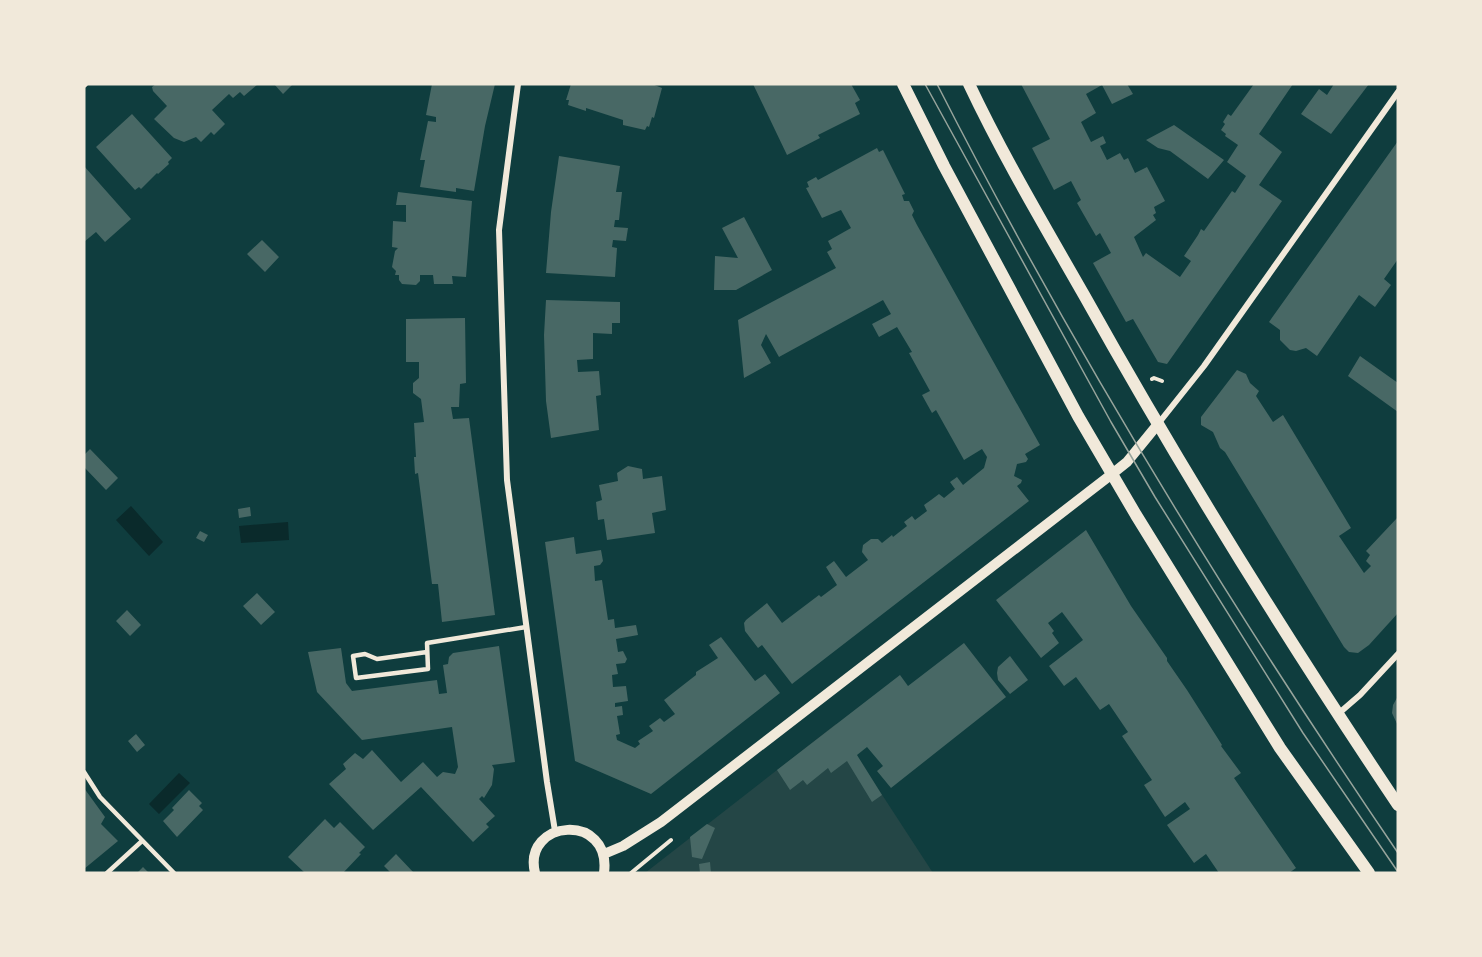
<svg xmlns="http://www.w3.org/2000/svg" width="1482" height="957" font-family="Signika,sans-serif">
<style>
.green{fill:#244646}
.water{fill:#0a2a2b}
.building{fill:#486865}
.lines{fill:none;stroke-linecap:round;stroke-linejoin:round}
.path{stroke:#f1e9da;stroke-width:4}
.service{stroke:#f1e9da;stroke-width:4.5}
.minor{stroke:#f1e9da;stroke-width:6}
.tertiary{stroke:#f1e9da;stroke-width:10}
.secondary{stroke:#f1e9da;stroke-width:12}
.tram{stroke:#97a49c;stroke-width:1.5}
</style>
<rect width="100%" height="100%" fill="#0f3d3e"/>
<path class="green" d="M836,724l97,149h-288z"/>
<path class="water" d="M131,506l32,36 -14,14 -33,-36z
M288,522l1,18 -48,3 -2,-17z
M179,773l11,10 -31,31 -10,-10z"/>
<path class="building" d="M156,84h102l-14,12 -4,-4 -7,6 -4,-4 -17,16 13,14 -11,11 -3,-3 -10,10 -5,-5 -12,5 -10,-4 -20,-19 13,-13 -14,-15 -1,-4z
M274,84h19l-10,10z
M432,84h63l-10,42 -11,65 -18,-3v4l-36,-5 5,-27h-5l8,-39 8,1v-5l-10,-2z
M571,84h81l10,4 -8,30 -2,-1 -3,10 -2,-1 -2,4 -22,-5v-5l-37,-12v3l-18,-6 1,-5h-3z
M753,84h98l9,16 -5,3 5,11 -42,21 2,3 -33,17z
M1021,84h106l6,10 -21,10 -10,-19 -16,9 10,19 -15,9 10,20 12,-6 3,7 -6,3 7,14 13,-7 4,7 4,-2 7,15 12,-6 18,34 -11,6 2,6 -3,2 3,5 -22,17 9,20 3,-4 34,24 11,-16 -7,-5 14,-21 3,-6 3,2 28,-40 3,2 11,-17 -19,-14 11,-17 -13,-9 1,-2 -5,-4 4,-6 -2,-2 5,-8 3,2 23,-32h39l-34,50 23,18 -23,33 23,16 -115,163 -9,-2 -25,-43 -7,3 -33,-59 18,-10 -11,-20 -4,3 -19,-33 4,-3 -10,-19 -17,9 -22,-42 18,-9z
M1334,84h35l-38,50 -30,-20 18,-25 8,6z
M132,114l40,44 -4,4 1,2 -11,10 -1,-1 -16,16 -2,-2 -4,3 -39,-43z
M1174,125l50,35 -16,19 -38,-28 -12,-3 -12,-8z
M1398,141v118l-14,20 7,6 -16,22 -16,-12 -42,61 -11,-8 -10,3 -6,-1 -10,-10v-10l-11,-8z
M877,148l2,4 4,-2 22,44 -3,1 2,6h5l5,10 -2,4 5,10 123,220 -15,9 3,5 -2,3 -9,2 -3,12 8,4 -1,3 -4,3 12,15 -237,183 -30,-39 -4,3 -13,-17 -1,-8 2,-3 21,-17 15,20 37,-28 2,2 16,-12 -11,-18 8,-6 12,16 22,-17 -6,-8 1,-7 8,-6h7l4,4 10,-8 1,2 14,-11 -3,-4 8,-6 3,4 12,-9 -3,-6 7,-5 8,-6 5,4 11,-9 -5,-7 7,-5 6,8 21,-17 3,-11 -5,-8 -18,11 -28,-50 -4,3 -10,-18 8,-4 -21,-38 3,-1 -15,-25 -18,10 -7,-13 19,-10 -8,-14 -104,57 -13,-23 -5,11 10,18 -27,15 -6,-58 98,-52 -9,-16 5,-3 -4,-8 23,-13 -10,-18 -19,8 -16,-30 3,-1 -2,-5 9,-5 2,3z
M559,156l61,10 -4,26h6l-3,28h-4l-1,7 14,1 -2,13 -13,-1 -1,7 5,1 -2,29 -69,-4 5,-61z
M84,166l47,53 -26,23 -9,-10 -12,10z
M398,192l74,9 -6,76 -14,-1 1,8h-19l-1,-9h-13v6l-4,4 -14,-1 -3,-4v-5h-4l1,-4 -4,-4 3,-16 3,-3 -6,-1 1,-26 13,1v-17h-10z
M744,217l28,53 -36,20h-22l1,-34 23,2 -16,-30z
M262,240l17,17 -14,15 -18,-18z
M546,300l74,2v21h-8v11l-19,-1v26l-16,1 1,12 21,-1 2,24 -5,1 3,34 -48,8 -5,-37 -2,-66z
M465,318l1,65 -6,1 -1,23h-8l2,12 16,-1 26,197 -53,7 -4,-38h-6l-14,-111 -3,1 -1,-17h2l-2,-34 10,-1 -3,-23 -8,-6v-10l6,-5v-16h-13v-43z
M1360,356l38,27v29l-50,-36z
M1237,370l9,4 4,9 9,8 -3,5 17,26 10,-7 68,113 -12,8 25,37 7,-7 -5,-5 4,-6 -4,-4 32,-34v96l-29,32 -11,8 -9,-1 -5,-5 -119,-195 -5,-4 -7,-16 -12,-7v-8z
M90,449l28,29 -12,12 -22,-23v-12z
M628,466l14,3 1,10 19,-3 4,34 -14,3 3,20 -48,7 -3,-21 -6,1 -2,-18 6,-2 -3,-15 19,-4 -1,-8z
M250,507l1,9 -12,2 -1,-9z
M1086,530l45,76 36,52v3l20,29 35,55 -1,1 20,27 -7,5 62,90 -7,5h-70l-13,-19 -12,9 -27,-38 23,-16 -5,-7 -20,15 -21,-32 8,-5 -30,-44 6,-4 -19,-28 -9,6 -24,-33 -12,9 -15,-20 34,-26 -21,-28 -14,11 6,8 -2,2 7,10 -18,15 -45,-58z
M200,531l8,4 -4,7 -8,-4z
M574,537l2,17 25,-4 2,11 -3,4 -6,1 1,15 7,-1 6,40 6,-1 1,9 21,-3 2,10 -22,4 2,13 5,-1 4,8 -2,4 -9,1 2,10 -6,1 1,12 13,-1 2,15 -13,2v4l7,-1 1,9 -6,1 3,18 -4,1 1,5 18,8 5,-4 -2,-3 15,-10 -4,-5 11,-8 4,4 11,-8 -11,-14 32,-25v-3l22,-14 -9,-13 12,-8 34,44 10,-7 15,19 -129,101 -76,-33 -30,-219z
M257,593l18,19 -14,13 -18,-19z
M127,610l14,15 -11,11 -14,-15z
M964,643l42,54 -115,91 -14,-17 6,-5 -16,-19 -10,8 25,40 -10,7 -25,-41 -16,12 -3,-5 -21,17 -4,-5 -13,10 -13,-20 123,-95 8,11z
M499,646l16,116 -23,3 2,4 -2,16 -8,13 -2,-2 -3,3 16,17 -9,8 3,3 -16,15 -52,-55 -48,43 -44,-46 17,-15 -3,-5 12,-11 8,6 9,-9 29,32 22,-20 14,15 6,-5 12,2 3,-7 -6,-40 -90,13 -45,-48 -9,-40 33,-4 5,35 6,8 85,-11 2,14 8,-1 -4,-28 5,-1 1,-7 4,-4z
M1010,656l18,24 -18,14 -12,-14 -1,-7 1,-6z
M1398,696v30l-6,-13 1,-8z
M136,734l9,11 -8,7 -9,-11z
M84,788l21,29 -4,7 17,17 -34,28z
M189,790l13,13 -3,3 4,4 -26,27 -14,-16 11,-11 -2,-2z
M325,819l9,9 6,-6 25,25 -6,6 2,1 -18,19h-38l-17,-16z
M707,824l8,4 -13,31 -10,-2 -2,-20z
M396,854l18,19h-23l-7,-7z
M710,862l1,11h-11l-1,-9z
M143,867l6,6h-12z"/>
<g class="lines">
<path class="path" d="M1152,379l2,-1 8,3
M631,873l40,-33"/>
<path class="service" d="M427,652l-50,7 -12,-5 -12,2 3,22 72,-9 -1,-26 99,-16
M84,772l16,25 74,76
M107,873l35,-32"/>
<path class="minor" d="M518,84l-19,146 8,250 40,302 8,49
M84,85l1,-1
M1158,424l46,-58 194,-274
M1338,714l22,-19 38,-41"/>
<path class="tertiary" d="M604,854l19,-8 38,-24 451,-348 15,-12 31,-38
M535,873c-13,-54 77,-61 69,0"/>
<path class="secondary" d="M903,84l41,82 134,250 58,99 144,233 89,125
M969,84c34,72 75,141 115,211 97,174 203,344 314,510"/>
<path class="tram" d="M925,84l186,338 44,75 148,236 95,139
M937,84c136,267 293,522 461,769"/>
</g>
<rect width="1482" height="957" fill="none" stroke="#f1e9da" stroke-width="171"/>
</svg>
